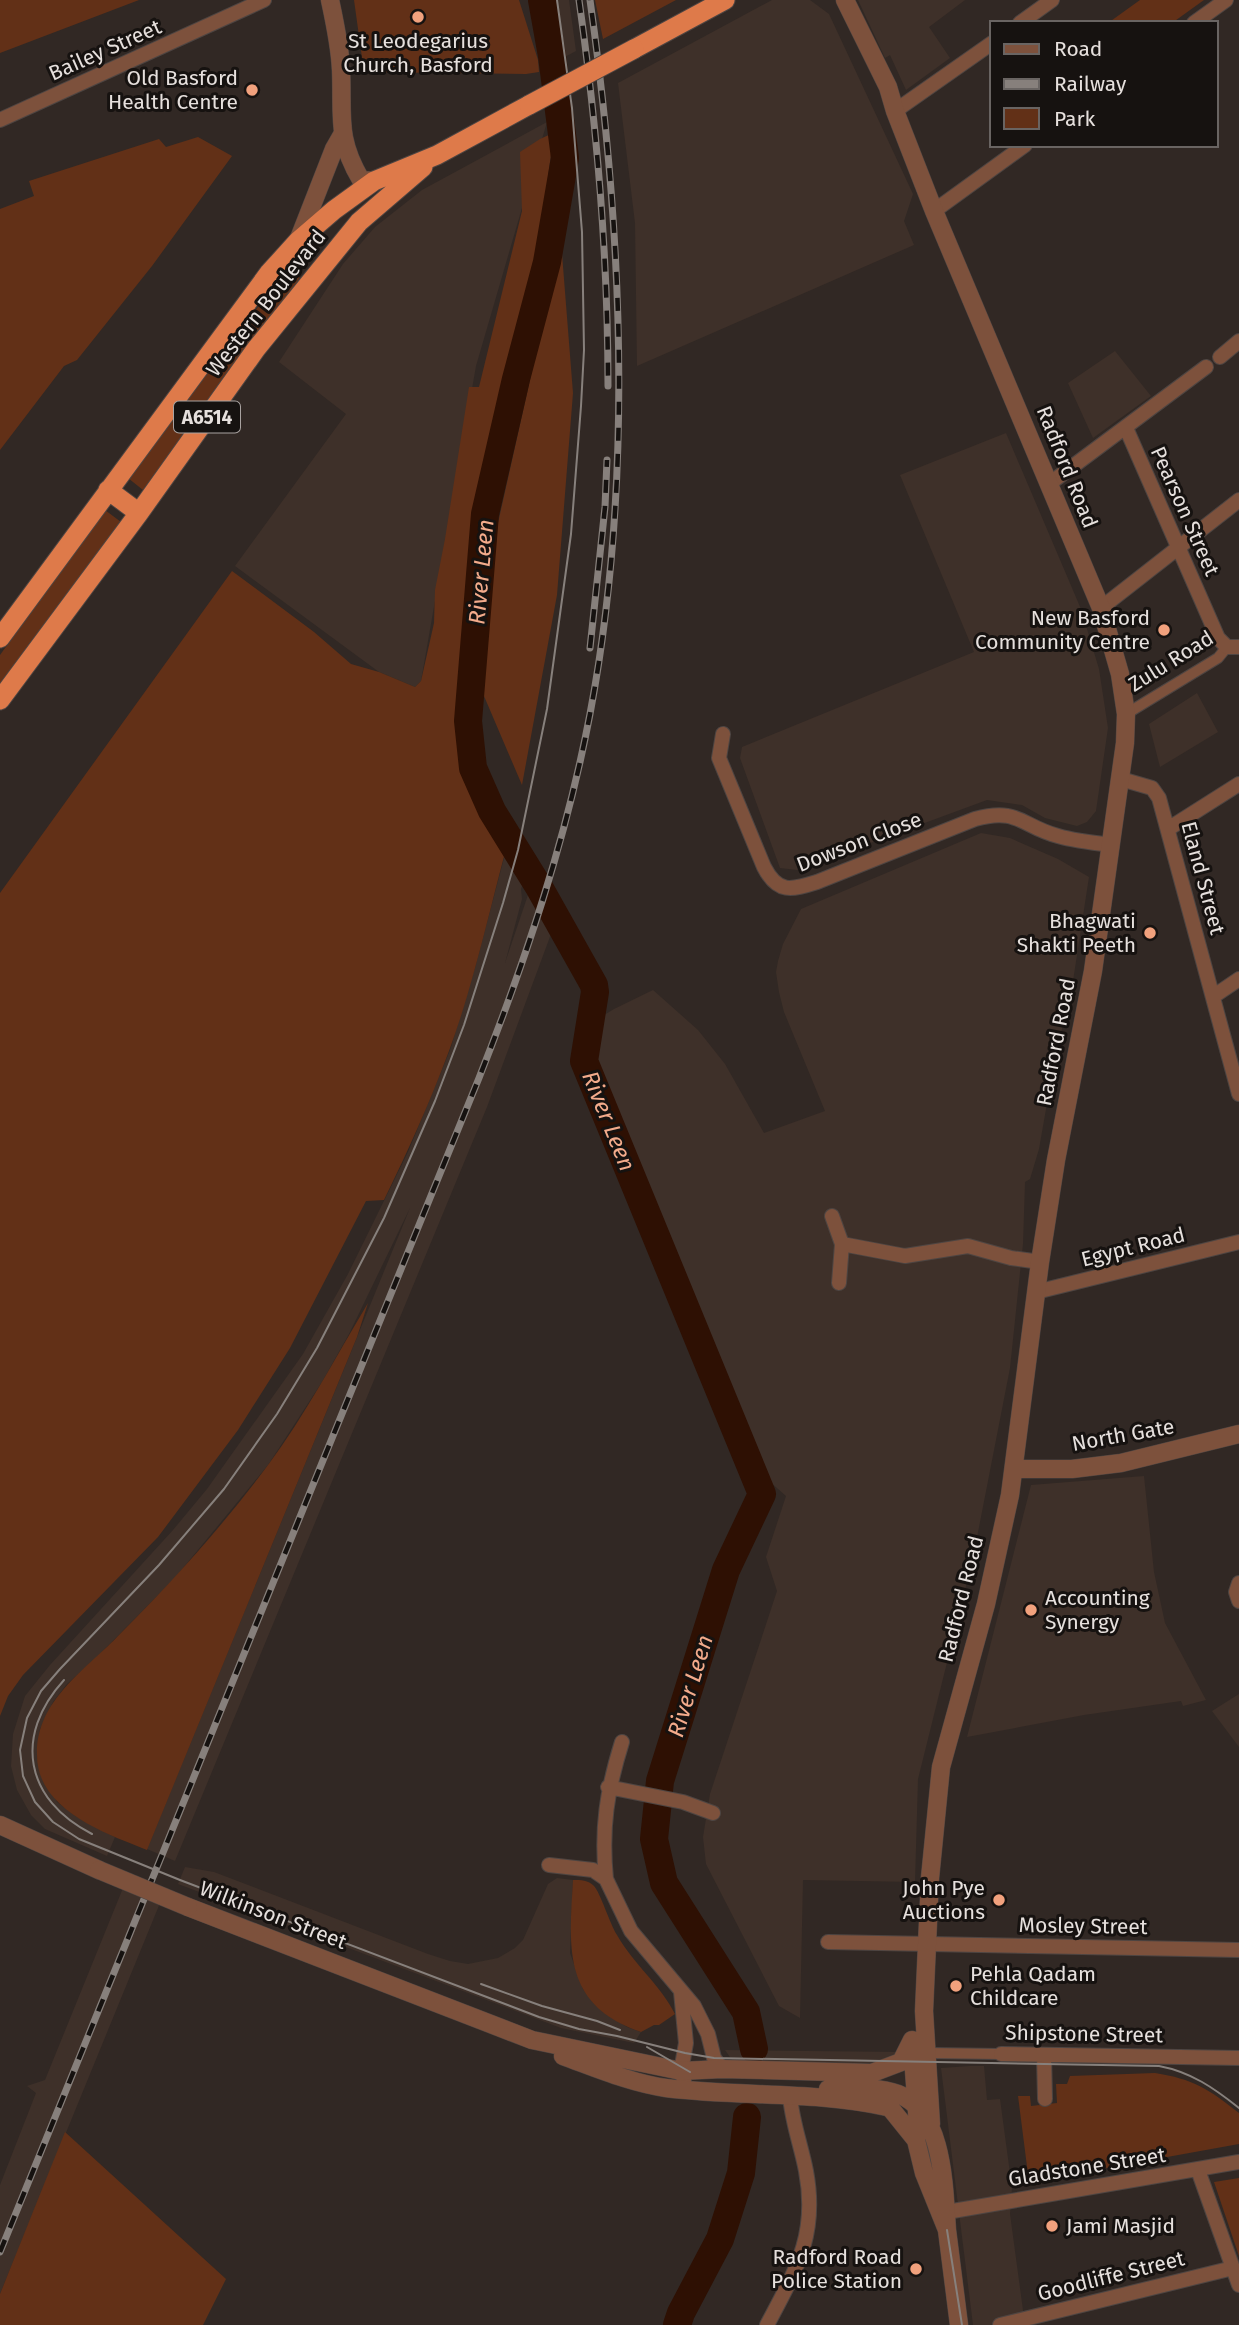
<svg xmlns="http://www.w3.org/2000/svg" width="1239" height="2325" font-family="'Fira Sans',sans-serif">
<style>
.built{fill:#3e3029}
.green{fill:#623017}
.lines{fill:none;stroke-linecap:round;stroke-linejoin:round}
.river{stroke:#2e1003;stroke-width:28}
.pedestrian-casing{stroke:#4e4542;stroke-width:12}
.minor-casing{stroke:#4e4542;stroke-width:16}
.tertiary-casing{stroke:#4e4542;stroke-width:19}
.trunk-casing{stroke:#4e4542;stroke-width:21}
.pedestrian{stroke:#7d513c;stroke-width:10}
.minor{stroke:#7d513c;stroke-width:14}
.tertiary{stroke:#7d513c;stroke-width:18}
.trunk{stroke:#de7a4a;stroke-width:19}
.tram{stroke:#87807c;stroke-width:2}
.rail-casing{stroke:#87807c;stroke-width:7}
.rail{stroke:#161210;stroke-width:4.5;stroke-dasharray:13;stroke-linecap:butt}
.tertiary-bridge-casing{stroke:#4e4542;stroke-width:19;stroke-linecap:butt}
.trunk-bridge-casing{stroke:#4e4542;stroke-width:21;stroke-linecap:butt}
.tertiary-bridge{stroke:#7d513c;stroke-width:18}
.trunk-bridge{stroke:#de7a4a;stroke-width:19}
.poi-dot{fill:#f1a17d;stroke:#161210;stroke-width:2.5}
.labels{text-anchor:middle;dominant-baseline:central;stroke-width:6;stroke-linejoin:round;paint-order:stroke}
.shield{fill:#161210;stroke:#a8a2a0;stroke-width:2}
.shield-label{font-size:19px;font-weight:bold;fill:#e6e0dd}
.poi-label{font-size:21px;fill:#e6e0dd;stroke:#161210;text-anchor:end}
.street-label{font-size:21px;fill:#e6e0dd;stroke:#161210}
.water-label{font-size:23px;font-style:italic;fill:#f3ab8b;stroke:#161210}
</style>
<rect width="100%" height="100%" fill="#312824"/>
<path class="built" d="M546,0h23l7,51 -19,10z
M772,0h38l19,14 84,180 -9,27 10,24 -277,121 -2,-143 -17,-140z
M858,0h107l-36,27 21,31 -44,32 -16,-35 -5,3z
M547,122l-71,244 -55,315 -6,6 -36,-15 -144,-106 111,-152 -67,-52 64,-98 32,-37 47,-37z
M1115,351l36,45 -58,42 -25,-55z
M1006,433l75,176 18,60 9,59 -12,83 -9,11 -10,4 -32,-8 -23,-13 -35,-5 -190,70 -17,-2 -40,-110 2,-11 232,-95 -74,-177z
M1197,693l21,39 -58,35 -11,-43z
M981,833l29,5 48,21 31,18 -18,117 -15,58 -17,97 -9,30 -5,3 -2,62 -13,124 -37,190 -55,221 -3,103 -112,-2 -3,138 -21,-12 -73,-142 -3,-27 7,-43 67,-203 -11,-34 20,-61 -17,-15 -177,-434 4,-27 18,-11 39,-19 45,40 27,34 39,69 61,-22 -41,-99 -5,-20 -3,-20 2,-11 5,-17 18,-35z
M508,843l10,7 7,11 2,11 -6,17 1,10 -17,64 27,-80 22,41 -3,10 -64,173 -312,754 -28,-12 263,-641 -61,126 -27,48 -54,83 -94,114 -80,81 -27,24 -14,18 -13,27 -3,27 20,46 20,15 38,20 -8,19 -62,-27 -14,-14 -14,-25 -6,-24 2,-32 12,-38 25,-31 123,-135 34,-41 96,-135 45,-80 60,-122 42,-102 26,-86z
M1144,1476l10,96 11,51 41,77 -23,6 -2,-5 -97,14 -117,22 64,-252z
M1239,1694v53l-27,-36z
M185,1867l29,5 214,82 22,7 18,3 30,-6 17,-10 8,-8 25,-56 9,-6 16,2 -3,73 13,36 19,22 25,16 14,5 -7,11 -73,-15 -383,-144z
M123,1888l37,15 -160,391v-109l36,-92 -9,-7 18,-6z
M725,2050l177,2 -12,12 -156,-1z
M970,2066h14l3,34 13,-1 12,89 -2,26 15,111h-52l-32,-257z"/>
<path class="green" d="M0,0h139l-139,53z
M354,0h165l19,60 1,12 -13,2 -162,-2z
M595,0h81l-73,39z
M1140,0h64l-32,23h-64z
M551,134l2,5 -13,99 -37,143 -25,117 -19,199v48l10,39 35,56 2,9c-18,67 -33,137 -57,202 -19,51 -41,100 -65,149l-18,1 -76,147 -52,82 -80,107 -135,138 -15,21 -8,20v-823l232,-322 82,61 37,32 28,8 36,15 6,-6 13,-58 1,-33 10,-51 24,-152h10l43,-176 -2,-59 20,-13z
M198,137l34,19 -80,110 -75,94 -13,6 -64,84v-241l34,-13 -5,-15 130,-42 7,8z
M561,241l12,152 -16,202 -35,190 -41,-96 17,-166z
M289,266l11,12 -157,212 -15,-12z
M105,510l16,12 -121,162v-29z
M368,1303l-11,34 -210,513c-42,-17 -110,-40 -110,-95 -1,-54 47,-84 80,-118 54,-54 105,-110 151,-172 38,-51 67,-107 100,-162z
M573,1880c8,0 15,0 21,6 6,6 16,38 23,49 17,30 43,49 58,79l-16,11h-5l-13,7c-79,-27 -72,-84 -68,-152z
M1155,2073c38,6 54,16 84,40v31l-210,38 -11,-86h12l1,10 26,-3 -1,-19h11l3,-8z
M65,2132l161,147 -23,46h-203v-31z
M1239,2178v78l-25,-74z"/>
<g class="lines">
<path class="river" d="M542,0l10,56 13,102 -18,104 -31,117 -31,135 -17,207 5,47 19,43 47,76 55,98 1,7 -11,69 178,433 -36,76 -66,211 -6,58 10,44 82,129 8,37
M677,2325l4,-12 39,-74 21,-66 6,-56"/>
<defs>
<path id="pedestrian" d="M1126,714l92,-56 9,-11
M928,2053l73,1"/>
<path id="minor" d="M1020,23l32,-23
M1194,23l32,-23
M895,111l97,-68
M0,120l264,-120
M934,211l91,-66
M1220,357l19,-16
M1126,428l92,210 9,9h12
M1049,484l157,-117
M1101,608l138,-108
M723,734l-4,24 45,109c14,27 27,23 53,15l158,-63c43,-12 46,7 83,17 17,5 36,7 54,9
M1121,779l31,9 7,10 80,296
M1168,829l71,-45
M1214,996l25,-17
M832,1216l10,28 -3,39
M842,1244l63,12 63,-10 43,12 29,4
M1036,1292l203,-50
M1239,1583l-3,9 3,9
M608,1787l75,15 30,11
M549,1865l44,5 13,9 25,52 63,75 14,28 6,24 8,11
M606,1879c-5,-51 1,-89 16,-137
M828,1942l411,8
M681,1992l5,51 -5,28 3,9
M1001,2054l238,4
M1044,2055l1,44
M1198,2170l41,115
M941,2213l298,-51
M767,2325c29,-55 51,-90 39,-154 -5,-26 -14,-49 -16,-75
M1000,2325l233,-57"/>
<path id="tertiary" d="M330,0c5,23 10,47 11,70 2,46 -5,68 20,110l13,1
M845,0l43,87 7,24 39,100 167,397 19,66 6,40 -1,29 -32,228 -37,189 -16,102 -30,233 -24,109 -45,163 -11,111 -6,133 7,113
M298,241l36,-92 8,-14
M1014,1469h58l49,-6 118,-29
M0,1825l99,45
M188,1907l344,133 149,31 41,-2 150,4 29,-11 11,-22
M912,2043l6,83 -2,14 8,33 23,57 12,95
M563,2056c33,12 68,27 103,32 73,9 149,3 221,19l4,2 25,31
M828,2089c22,0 49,-3 70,5 46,17 46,94 49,136"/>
<path id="trunk" d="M634,49l91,-49
M108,490l31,23
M0,638l269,-365 29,-32 36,-31 40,-29 63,-26 92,-50
M0,700l139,-187 117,-164 103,-127 64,-55"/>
</defs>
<use href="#pedestrian" class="pedestrian-casing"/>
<use href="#minor" class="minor-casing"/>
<use href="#tertiary" class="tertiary-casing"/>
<use href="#trunk" class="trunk-casing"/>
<use href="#pedestrian" class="pedestrian"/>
<use href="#minor" class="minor"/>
<use href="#tertiary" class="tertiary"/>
<use href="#trunk" class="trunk"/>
<path class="tram" d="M557,0l15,108 10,124 2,118 -3,56 -10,128 -24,175 -29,141 -15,53 -39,122 -29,76 -51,117 -67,130 -40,66 -53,75 -65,76 -99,104 -19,22 -14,27 -7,32 3,26 12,26 18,20 26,17 101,41 359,137 40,12 38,7 68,17 29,5 445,8c32,6 55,22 80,42
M64,1680c-51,56 -39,120 28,154
M481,1984l61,22 55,15 23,9
M647,2047l43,25
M947,2230l15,95"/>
<defs>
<path id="rail" d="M579,0c18,127 29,258 29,386
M590,648l15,-141 2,-47
M0,2252l479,-1174c47,-119 87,-238 111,-364 44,-233 33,-480 0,-714"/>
</defs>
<use href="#rail" class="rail-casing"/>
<use href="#rail" class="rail"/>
<defs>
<path id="tertiary-bridge" d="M99,1870l89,37"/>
<path id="trunk-bridge" d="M529,105l105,-56"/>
</defs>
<use href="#tertiary-bridge" class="tertiary-bridge-casing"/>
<use href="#trunk-bridge" class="trunk-bridge-casing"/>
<use href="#tertiary-bridge" class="tertiary-bridge"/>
<use href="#trunk-bridge" class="trunk-bridge"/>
</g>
<g class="poi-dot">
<circle cx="418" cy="17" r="7"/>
<circle cx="252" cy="90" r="7"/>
<circle cx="1164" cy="630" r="7"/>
<circle cx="1150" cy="933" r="7"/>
<circle cx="1031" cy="1610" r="7"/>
<circle cx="999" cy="1900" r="7"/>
<circle cx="956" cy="1986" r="7"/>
<circle cx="1052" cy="2226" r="7"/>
<circle cx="916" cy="2269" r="7"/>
</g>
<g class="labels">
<rect class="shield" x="174" y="401.5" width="66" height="31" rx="5"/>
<g class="shield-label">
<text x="207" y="417">A6514</text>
</g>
<g class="poi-label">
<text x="418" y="41" text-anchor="middle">St Leodegarius<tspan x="418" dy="24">Church, Basford</tspan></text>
<text x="238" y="78">Old Basford<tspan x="238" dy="24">Health Centre</tspan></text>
<text x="1150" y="618">New Basford<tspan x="1150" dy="24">Community Centre</tspan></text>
<text x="1136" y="921">Bhagwati<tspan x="1136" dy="24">Shakti Peeth</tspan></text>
<text x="1045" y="1598" text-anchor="start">Accounting<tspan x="1045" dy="24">Synergy</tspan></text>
<text x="985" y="1888">John Pye<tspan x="985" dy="24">Auctions</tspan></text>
<text x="970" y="1974" text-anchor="start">Pehla Qadam<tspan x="970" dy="24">Childcare</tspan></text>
<text x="1066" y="2226" text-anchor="start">Jami Masjid</text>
<text x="902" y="2257">Radford Road<tspan x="902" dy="24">Police Station</tspan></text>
</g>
<g class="street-label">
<text transform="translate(105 50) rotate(-24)">Bailey Street</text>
<text transform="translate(266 303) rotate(-52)">Western Boulevard</text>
<text transform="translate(1067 467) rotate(68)">Radford Road</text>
<text transform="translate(1185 511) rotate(66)">Pearson Street</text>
<text transform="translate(1171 661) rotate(-32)">Zulu Road</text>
<text transform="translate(859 842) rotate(-21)">Dowson Close</text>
<text transform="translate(1203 878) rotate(75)">Eland Street</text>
<text transform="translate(1056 1042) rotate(-79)">Radford Road</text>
<text transform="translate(1133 1247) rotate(-14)">Egypt Road</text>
<text transform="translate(1123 1435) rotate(-10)">North Gate</text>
<text transform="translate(961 1599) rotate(-76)">Radford Road</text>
<text transform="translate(273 1915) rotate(21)">Wilkinson Street</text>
<text transform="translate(1083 1926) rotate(1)">Mosley Street</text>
<text transform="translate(1084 2034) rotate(1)">Shipstone Street</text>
<text transform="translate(1087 2167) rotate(-9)">Gladstone Street</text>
<text transform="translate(1111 2276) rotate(-14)">Goodliffe Street</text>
</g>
<g class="water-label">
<text transform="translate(481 572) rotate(-85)">River Leen</text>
<text transform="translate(609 1121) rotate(68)">River Leen</text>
<text transform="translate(690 1686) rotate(-73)">River Leen</text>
</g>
</g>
<rect x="990" y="21" width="228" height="126" fill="#161210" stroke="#696462" stroke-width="2"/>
<rect x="1004" y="44" width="35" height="10" fill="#7d513c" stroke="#696462" stroke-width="2"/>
<text x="1054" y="56" font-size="21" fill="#e6e0dd">Road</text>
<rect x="1004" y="79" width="35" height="10" fill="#87807c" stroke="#696462" stroke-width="2"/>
<text x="1054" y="91" font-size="21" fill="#e6e0dd">Railway</text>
<rect x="1004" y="108" width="35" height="21" fill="#623017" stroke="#696462" stroke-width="2"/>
<text x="1054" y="126" font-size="21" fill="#e6e0dd">Park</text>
</svg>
